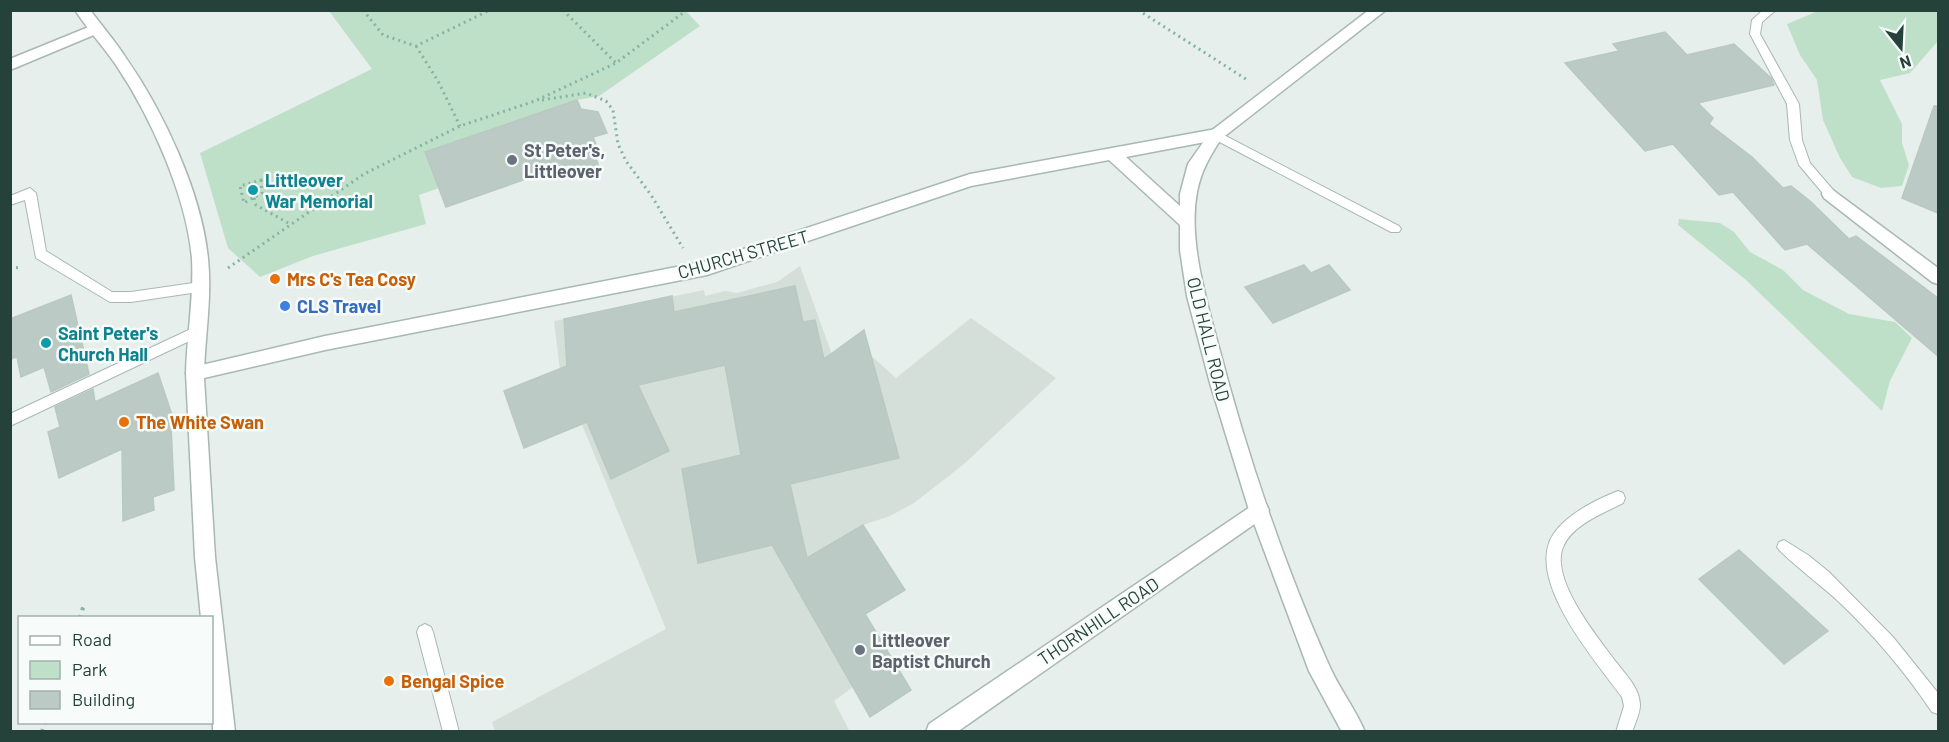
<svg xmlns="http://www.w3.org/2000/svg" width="1949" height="742" font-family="Barlow,sans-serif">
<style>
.built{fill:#d4dfda}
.green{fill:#bfe0c8}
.building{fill:#bbcac4;stroke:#b8c9c2;stroke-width:1.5}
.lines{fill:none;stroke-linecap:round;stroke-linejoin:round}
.service-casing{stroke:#a8b8b2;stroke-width:2}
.minor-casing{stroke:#a8b8b2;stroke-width:3}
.tertiary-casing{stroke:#a8b8b2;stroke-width:3}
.path-far1{stroke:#86b3a5;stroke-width:3;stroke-dasharray:2 4;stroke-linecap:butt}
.path{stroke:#86b3a5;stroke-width:4;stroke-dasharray:3 5;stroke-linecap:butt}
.service{fill:#fff;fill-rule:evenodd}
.minor{fill:#fff;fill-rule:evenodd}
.tertiary{fill:#fff;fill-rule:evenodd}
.worship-dot{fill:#6b7280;stroke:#f7fbf9;stroke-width:2}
.culture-dot{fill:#0f9aa8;stroke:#f7fbf9;stroke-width:2}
.food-dot{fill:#e8710a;stroke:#f7fbf9;stroke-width:2}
.shop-dot{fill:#3f7fe0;stroke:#f7fbf9;stroke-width:2}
.labels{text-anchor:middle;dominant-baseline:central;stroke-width:5;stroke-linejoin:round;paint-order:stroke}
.worship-label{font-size:18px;font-weight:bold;fill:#5b616d;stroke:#f7fbf9;text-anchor:start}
.culture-label{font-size:18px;font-weight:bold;fill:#0d838f;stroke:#f7fbf9;text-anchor:start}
.street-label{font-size:18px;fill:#24423a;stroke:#f7fbf9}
.food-label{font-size:18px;font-weight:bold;fill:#c56008;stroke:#f7fbf9;text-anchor:start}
.shop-label{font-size:18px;font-weight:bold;fill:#366cbe;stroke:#f7fbf9;text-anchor:start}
</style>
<rect width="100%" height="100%" fill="#e6efeb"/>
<path class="built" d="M800,266l39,108 29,-21 28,25 75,-60 85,60 -92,86 -50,39 -24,13 -27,9 -77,45 67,117 -19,14 15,29 -354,2 -3,-10 174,-93 -106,-258 -6,-50 150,-31 1,6 20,-5 12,2 40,-11z"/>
<path class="green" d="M685,10l15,16 -101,70 -22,4 -152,52 14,36 -20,7 7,29 -113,32 -53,21 -32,-29 -28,-95 172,-84 -43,-58z
M1818,11h120v30l-28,32 -30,7 22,44v19l7,22 -7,21 -21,2 -29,-11 -12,-19 -17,-38 -6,-40 -17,-25 -13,-31z
M1679,219l41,4 14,9 16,20 33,18 20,20 46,24 46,8 17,16 -22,43 -8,30 -136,-131 -68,-55z"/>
<path class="building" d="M1665,32l22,23 47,-11 37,34 3,7 -76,18 15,15 -4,6 43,33 31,31 8,-2 19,15 39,38 7,-3 82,62v58l-131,-112 -22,6 -52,-58 -14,3 -46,-51 -28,7 -80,-88 54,-12 -6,-7z
M577,100l4,9 17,3 9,21 -14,4 7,17 -5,2 4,11 -25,9 -5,-12 -123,43 -21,-55z
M1934,106h4v107l-36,-15z
M1304,265l7,8 18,-8 21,25 -77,33 -28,-36z
M795,286l8,36 12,-2 9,39 40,-29 35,128 -109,26 17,74 56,-33 42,65 -40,24 46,76 -41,27 -98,-172 -74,18 -16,-94 59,-14 -16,-90 -87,20 31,66 -58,28 -24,-57 -63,26 -20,-57 63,-25 -3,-47 108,-23 2,16z
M71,295l18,79 -38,18 -7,-25 -23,10 -4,-20 -7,2v-40z
M158,373l17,51 -4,2 3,64 -21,7 1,13 -31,11 -1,-72 -63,29 -11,-46 12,-5 -5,-20 38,-18 2,13z
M1739,550l89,81 -44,33 -85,-85z"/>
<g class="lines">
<defs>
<path id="service" d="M1763,10h13l-14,12 -2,12 39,70 3,36 8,23 24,28 2,3 -2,3h-8l-27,-32 -9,-25 -3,-36 -37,-70 2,-14z
M1216,131l183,95 2,3 -2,3h-8l-179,-94 -2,-3 2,-3z
M30,188l6,5 10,58 66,41h19l69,-10 5,1 1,4 -1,4 -74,11h-21l-74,-44 -11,-58 -15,5v-9z
M195,327l5,1 2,4 -2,4 -190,90v-12z
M1618,491l5,2 2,5 -2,5c-19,10 -49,21 -59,42 -16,31 31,89 49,113 10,14 27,29 27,47 0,8 -5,19 -8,27h-16l8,-26 -2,-9c-26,-35 -89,-108 -73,-154 9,-25 46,-43 69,-52z
M1784,540l24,15 21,17 64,65 45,56v21l-6,-2c-27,-40 -58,-77 -93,-110 -10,-10 -59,-48 -62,-55l2,-5z
M425,624l6,3 2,5 26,100h-16l-26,-100 2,-5z"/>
<path id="minor" d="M96,24l5,2 2,3 -2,3 -91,38v-11z
M1216,129l5,2 3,4 -3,4 -95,18 66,60 2,4 -8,6 -6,-2 -71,-65 -138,26 -264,89 -382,75 -121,28 11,179 20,175h-22l-1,-114h-11l-6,-61 -9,-184 3,-5 136,-32 382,-75 263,-87z
M1830,188l108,80v16l-6,-2 -108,-84 -2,-4 2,-4z
M1259,501l7,3 3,6 -3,6 -309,216h-31l3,-8z"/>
<path id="tertiary" d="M75,10h15c12,16 25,31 36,48 37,53 76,135 82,201 4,38 -3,76 -4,114l-3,5 -6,3 -6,-3 -3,-5c1,-38 8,-76 6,-114 -5,-62 -41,-142 -76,-194 -13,-19 -28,-35 -41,-55z
M1369,10h17l-165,129c-11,17 -20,32 -24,53 -9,47 9,107 21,152 28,107 65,218 110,319 10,24 27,45 37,69h-23l-33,-61 -60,-161 -39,-127 -23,-87 -7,-46v-56l8,-30 23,-33z"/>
</defs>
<use href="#service" class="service-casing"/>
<use href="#minor" class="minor-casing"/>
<use href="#tertiary" class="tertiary-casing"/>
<path class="path-far1" d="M363,10l20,25 33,11 74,-36
M563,10l53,53
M1138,10l111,71
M416,46l22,35 22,45
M542,100l44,-7 20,8 7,9 5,34 8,17 25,34 32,53
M261,180l1,13 -18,10 -4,-17z
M254,198l2,7 34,19
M10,267l12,1
M228,268l136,-94 96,-48 75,-25 81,-38 71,-53"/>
<path class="path" d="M80,618l4,-14
M42,732l3,-10"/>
<use href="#service" class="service"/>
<use href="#minor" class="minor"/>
<use href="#tertiary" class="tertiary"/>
</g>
<g class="worship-dot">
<circle cx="512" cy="160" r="6"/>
<circle cx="860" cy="650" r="6"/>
</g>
<g class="culture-dot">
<circle cx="253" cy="190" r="6"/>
<circle cx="46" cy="343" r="6"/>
</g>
<g class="food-dot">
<circle cx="275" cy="279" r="6"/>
<circle cx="124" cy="422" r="6"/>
<circle cx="389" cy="681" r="6"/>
</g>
<circle class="shop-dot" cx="285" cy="306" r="6"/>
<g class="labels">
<g class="worship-label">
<text x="524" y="150">St Peter's,<tspan x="524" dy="21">Littleover</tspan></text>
<text x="872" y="640">Littleover<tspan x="872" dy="21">Baptist Church</tspan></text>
</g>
<g class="culture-label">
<text x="265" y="180">Littleover<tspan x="265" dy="21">War Memorial</tspan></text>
<text x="58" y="333">Saint Peter's<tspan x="58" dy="21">Church Hall</tspan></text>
</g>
<g class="street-label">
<text transform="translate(743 254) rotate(-16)">CHURCH STREET</text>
<text transform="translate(1209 339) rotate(76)">OLD HALL ROAD</text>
<text transform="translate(1098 621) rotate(-34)">THORNHILL ROAD</text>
</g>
<g class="food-label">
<text x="287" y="279">Mrs C's Tea Cosy</text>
<text x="136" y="422">The White Swan</text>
<text x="401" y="681">Bengal Spice</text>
</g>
<g class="shop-label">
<text x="297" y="306">CLS Travel</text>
</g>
</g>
<rect width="1949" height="742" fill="none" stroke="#24423a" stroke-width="24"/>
<rect x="18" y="616" width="195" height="108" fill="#f7fbf9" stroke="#a3b1ad" stroke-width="1.5"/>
<rect x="30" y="636" width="30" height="9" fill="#ffffff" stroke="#a3b1ad" stroke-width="1.5"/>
<text x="72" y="646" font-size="18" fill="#24423a">Road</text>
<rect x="30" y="661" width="30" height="18" fill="#bfe0c8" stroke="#a3b1ad" stroke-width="1.5"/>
<text x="72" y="676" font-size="18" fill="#24423a">Park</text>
<rect x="30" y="691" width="30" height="18" fill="#bbcac4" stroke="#a3b1ad" stroke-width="1.5"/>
<text x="72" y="706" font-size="18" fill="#24423a">Building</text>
<g transform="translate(1901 48) rotate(162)" stroke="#f7fbf9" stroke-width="4.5" paint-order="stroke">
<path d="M0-4.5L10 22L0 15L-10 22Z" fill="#24423a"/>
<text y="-9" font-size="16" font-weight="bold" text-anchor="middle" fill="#24423a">N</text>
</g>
</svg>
